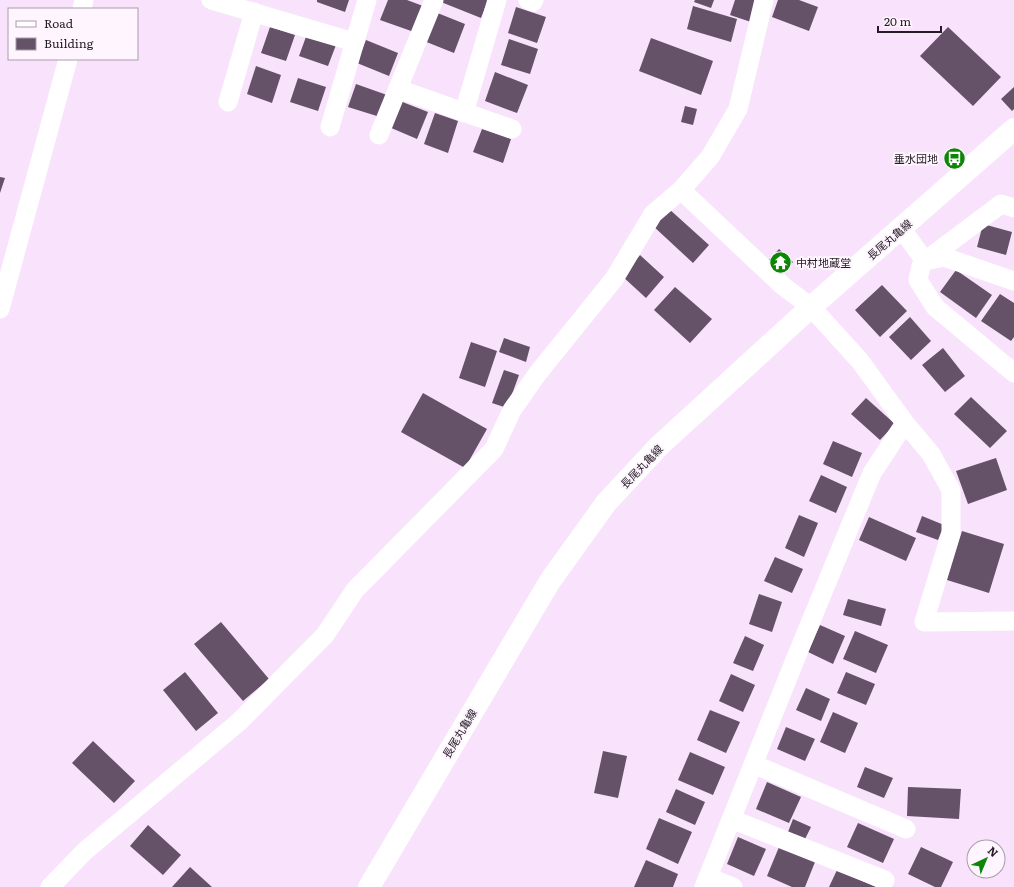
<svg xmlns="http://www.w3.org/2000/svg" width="1014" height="887" font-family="Literata,'Noto Sans JP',serif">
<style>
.building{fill:#655168}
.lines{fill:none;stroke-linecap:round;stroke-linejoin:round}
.minor{stroke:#fff;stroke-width:19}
.primary{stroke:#fff;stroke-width:22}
.labels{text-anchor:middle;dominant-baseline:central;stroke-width:4;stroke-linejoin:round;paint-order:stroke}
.poi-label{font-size:11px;fill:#241c25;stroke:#fef5ff;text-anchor:end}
.street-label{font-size:11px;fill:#241c25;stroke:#fef5ff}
</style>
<rect width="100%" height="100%" fill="#f9e2fc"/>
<path class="building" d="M317,0h32l-4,12 -28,-10z
M388,0h19l16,6 -9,26 -34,-12z
M442,0h46l-7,18 -40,-16z
M695,0h19l-3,8 -17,-6z
M735,0h23l-7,22 -21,-7z
M778,0h21l19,7 -9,24 -37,-14z
M693,6l44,13 -6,23 -44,-13z
M516,7l30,10 -9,26 -29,-10z
M435,12l30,12 -11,29 -30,-12z
M270,27l25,8 -9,26 -25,-8z
M948,27l53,50 -28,29 -53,-50z
M307,34l29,11 -8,21 -29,-10z
M651,38l62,23 -12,34 -62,-24z
M509,39l29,10 -8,25 -29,-9z
M366,40l32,13 -9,23 -32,-13z
M256,66l25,9 -9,28 -25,-9z
M495,72l33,13 -11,28 -32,-12z
M298,78l28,9 -8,24 -28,-9z
M356,84l31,11 -7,22 -32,-10z
M1014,87v22l-2,2 -11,-12z
M400,101l28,11 -11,27 -28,-12z
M685,106l12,3 -4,16 -12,-3z
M435,113l23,8 -10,32 -24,-9z
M482,129l29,10 -8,24 -30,-11z
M0,177l5,1 -5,15z
M668,208l41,37 -16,18 -41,-38z
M983,224l29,8 -6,23 -29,-8z
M779,249l14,13 -13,14 -14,-13z
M640,255l24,22 -18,21 -24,-22z
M956,270l36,25 -16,23 -36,-26z
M882,285l25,26 -27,26 -25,-27z
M675,287l37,32 -22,24 -36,-33z
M1000,294l14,9v34l-3,4 -30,-20z
M910,317l21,24 -20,19 -22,-23z
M504,338l26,9 -4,15 -27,-10z
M471,342l26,9 -12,36 -26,-9z
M943,348l22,28 -20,16 -23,-27z
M504,370l15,5 -12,33 -15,-5z
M423,393l64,36 -22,39 -64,-36z
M971,397l36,34 -17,17 -36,-34z
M866,398l29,26 -15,16 -29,-26z
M833,441l29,12 -10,24 -29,-13z
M996,458l11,32 -39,14 -12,-33z
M821,475l26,12 -11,26 -27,-12z
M799,515l19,8 -14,34 -19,-9z
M922,516l22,9 -6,15 -22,-8z
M869,517l47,21 -10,23 -47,-21z
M962,531l42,13 -15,49 -42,-13z
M775,557l28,12 -11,24 -28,-12z
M759,594l23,8 -10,30 -23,-8z
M848,599l38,10 -5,17 -38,-11z
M221,622l48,57 -26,22 -49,-57z
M820,625l25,11 -12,28 -25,-12z
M855,631l33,14 -12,28 -33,-14z
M745,636l19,9 -11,26 -20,-8z
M185,672l33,41 -22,18 -33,-41z
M846,672l29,12 -9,21 -29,-12z
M731,674l24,11 -12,27 -24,-11z
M806,688l24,11 -9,22 -25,-11z
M710,710l30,12 -14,31 -29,-13z
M833,712l25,11 -13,30 -25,-11z
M786,727l29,12 -10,22 -28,-12z
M93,741l42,40 -21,22 -42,-40z
M603,751l24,5 -9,42 -24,-5z
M690,752l35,15 -12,28 -35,-15z
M865,767l28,11 -9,20 -27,-11z
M767,782l34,15 -12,26 -33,-14z
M908,787l53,2 -2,30 -52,-3z
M676,789l29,13 -10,23 -29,-13z
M659,818l33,14 -14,32 -32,-15z
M793,819l18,8 -6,12 -17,-7z
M858,823l36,16 -11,24 -36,-16z
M148,825l33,30 -18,20 -33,-29z
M738,837l28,12 -12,27 -27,-12z
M779,847l36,15 -10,25h-13l-25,-11z
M921,847l32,15 -12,25h-6l-27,-13z
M646,860l32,14 -5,13h-39z
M190,867l22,20h-40z
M837,870l39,17h-47z"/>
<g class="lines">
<path class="minor" d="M211,0l143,42
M528,0l5,2 1,-2
M82,9l2,-9
M398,89l114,40
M228,102l26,-90
M464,113l33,-113
M330,127l37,-127
M379,135l55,-135
M681,190l102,96 28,21 49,54 45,62 26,31 20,36v43l-27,89 90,-1
M1014,208l-13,-4 -76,57 -4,5 -3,14 17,27 79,66
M901,228l24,33 19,-4 70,24
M0,309l68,-250
M753,764l153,65
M731,819l154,61
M708,877l25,10
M50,887l35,-36 155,-130 85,-86 30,-45 139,-141 18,-39 26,-37 76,-94 39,-65 28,-24 29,-33 28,-48 26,-109
M704,887l93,-232 75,-182 33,-50"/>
<path class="primary" d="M369,887l181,-306 56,-78 53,-57 152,-139 203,-178"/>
</g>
<defs>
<symbol id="bus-disc" viewBox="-11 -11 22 22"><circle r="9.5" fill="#0c8605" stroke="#fef5ff"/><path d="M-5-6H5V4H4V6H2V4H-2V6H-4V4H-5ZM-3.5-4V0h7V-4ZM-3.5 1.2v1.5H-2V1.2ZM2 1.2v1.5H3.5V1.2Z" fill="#fff"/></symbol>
<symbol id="temple-disc" viewBox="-11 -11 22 22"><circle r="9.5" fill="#0c8605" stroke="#fef5ff"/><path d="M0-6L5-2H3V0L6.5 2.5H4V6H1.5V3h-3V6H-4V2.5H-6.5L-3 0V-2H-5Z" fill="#fff"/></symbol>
</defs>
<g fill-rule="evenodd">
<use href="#bus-disc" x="942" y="146" width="25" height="25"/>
<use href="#temple-disc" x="768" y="250" width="25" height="25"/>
</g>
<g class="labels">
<g class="poi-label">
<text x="938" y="158">垂水団地</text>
<text x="796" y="262" text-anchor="start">中村地蔵堂</text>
</g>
<g class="street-label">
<text transform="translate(889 239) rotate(-41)">長尾丸亀線</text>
<text transform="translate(641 466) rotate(-46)">長尾丸亀線</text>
<text transform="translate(459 733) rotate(-59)">長尾丸亀線</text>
</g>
</g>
<rect x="8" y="8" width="130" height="52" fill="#fef5ff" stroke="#a79ea8"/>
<rect x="16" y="21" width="20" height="6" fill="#ffffff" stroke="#a79ea8"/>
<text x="44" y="28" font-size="12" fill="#241c25">Road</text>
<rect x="16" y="38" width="20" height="12" fill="#655168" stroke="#a79ea8"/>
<text x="44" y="48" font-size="12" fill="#241c25">Building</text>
<g transform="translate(986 859) rotate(44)"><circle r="19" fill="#fef5ff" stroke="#a79ea8"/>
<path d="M0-3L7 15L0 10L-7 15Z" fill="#0c8605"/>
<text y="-6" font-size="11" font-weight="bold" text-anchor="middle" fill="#241c25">N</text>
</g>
<path d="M878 26v6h63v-6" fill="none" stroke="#241c25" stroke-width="2"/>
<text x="884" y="26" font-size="12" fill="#241c25" stroke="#fef5ff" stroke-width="3" paint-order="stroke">20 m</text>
</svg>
